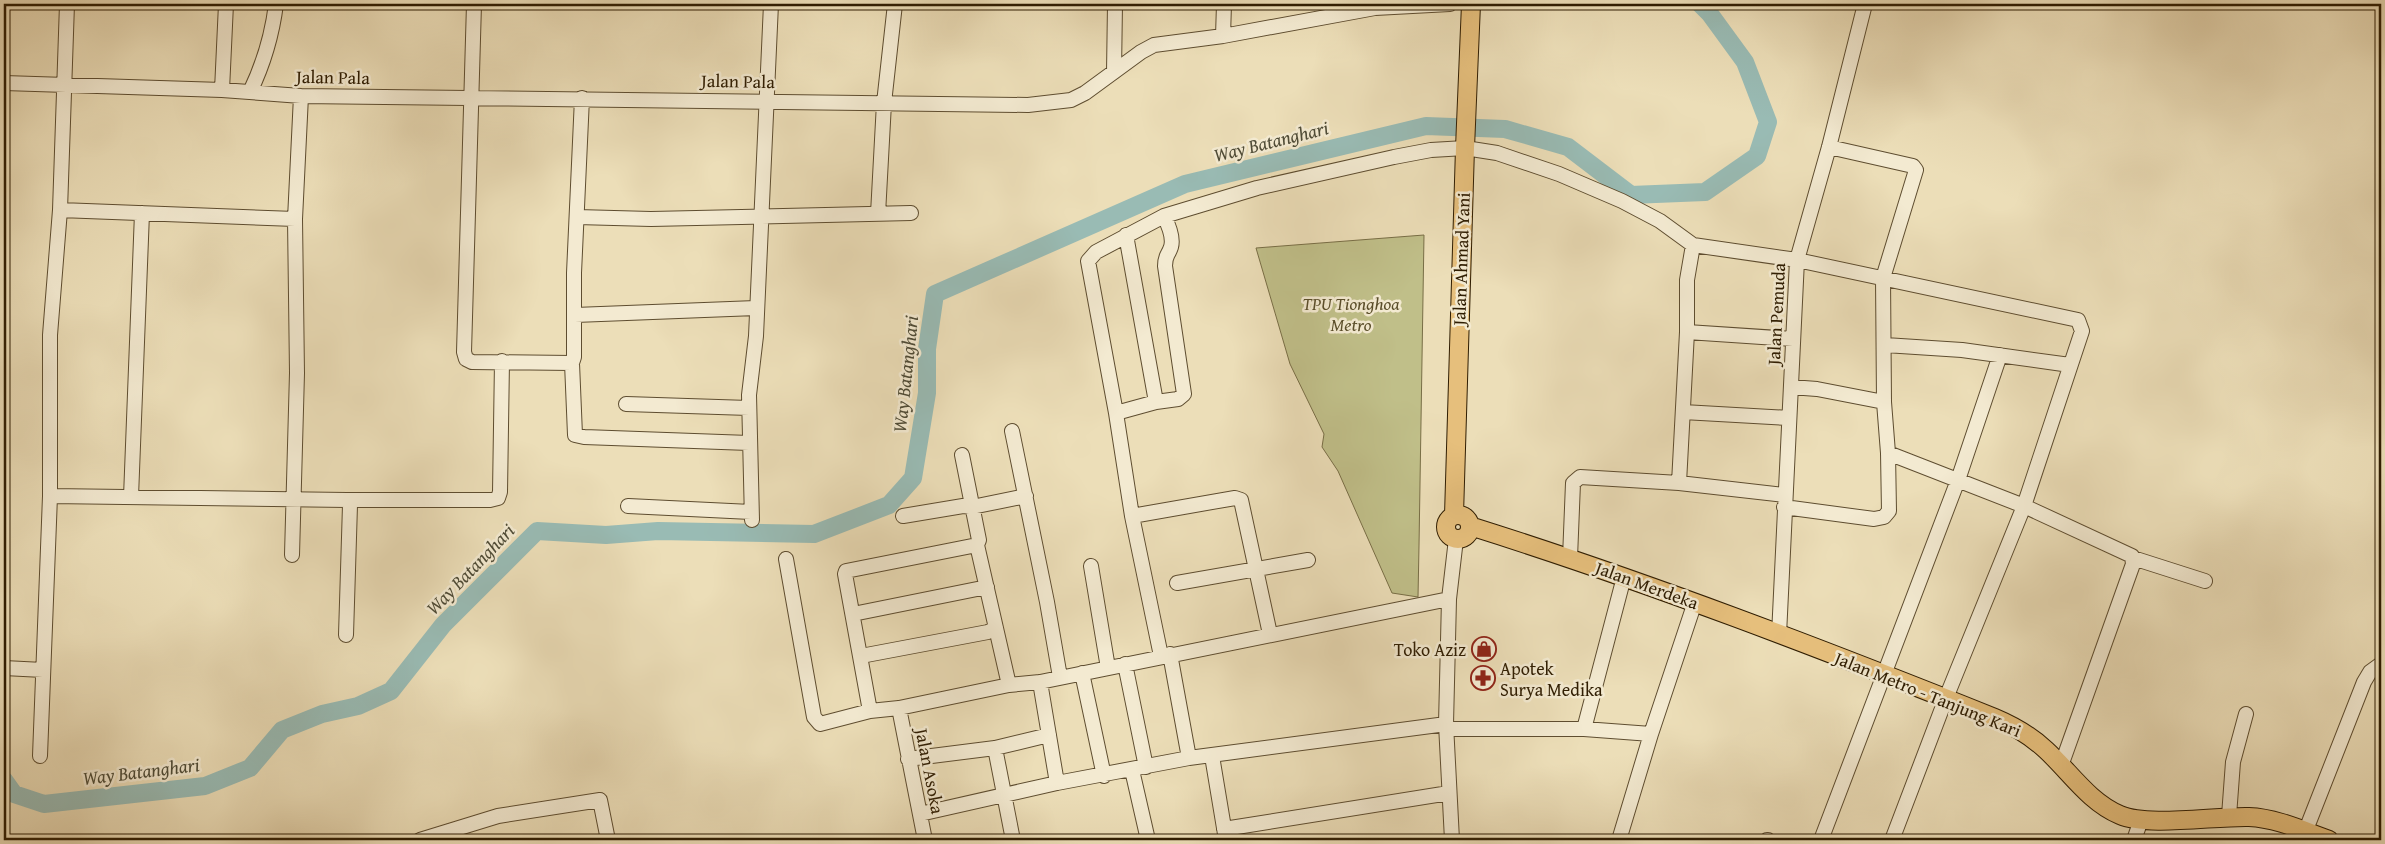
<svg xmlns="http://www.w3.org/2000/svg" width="2385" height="844" font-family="'Gentium Book Plus',serif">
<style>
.green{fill:#c0bf89;stroke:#786e46}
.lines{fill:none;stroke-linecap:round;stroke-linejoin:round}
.river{stroke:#99bbb4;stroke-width:18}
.minor-casing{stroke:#5e4d30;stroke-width:16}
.major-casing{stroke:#2f1d02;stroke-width:20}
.minor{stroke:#f3ead1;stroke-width:14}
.major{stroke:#e6bf7c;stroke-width:18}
.labels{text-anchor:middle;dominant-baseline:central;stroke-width:5;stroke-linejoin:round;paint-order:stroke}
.street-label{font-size:18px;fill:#2f1d02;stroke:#f3ead1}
.park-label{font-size:18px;font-style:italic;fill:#5a4e2a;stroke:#f3ead1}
.poi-label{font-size:18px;fill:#2f1d02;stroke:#f3ead1;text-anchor:end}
.water-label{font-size:19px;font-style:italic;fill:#4f4c37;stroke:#f3ead1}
</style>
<rect width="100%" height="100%" fill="#ecdeb8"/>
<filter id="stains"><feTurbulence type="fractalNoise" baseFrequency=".004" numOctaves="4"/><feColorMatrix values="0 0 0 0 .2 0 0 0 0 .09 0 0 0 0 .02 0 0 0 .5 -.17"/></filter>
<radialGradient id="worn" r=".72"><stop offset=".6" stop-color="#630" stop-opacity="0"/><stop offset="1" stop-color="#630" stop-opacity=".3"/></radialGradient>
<path class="green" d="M1424,235l-5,311 -1,51 -26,-4 -54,-122 -16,-24 2,-13 -34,-70 -34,-116z"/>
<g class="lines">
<path class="river" d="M4,780l10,14 30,10 161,-18 45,-18 32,-38 40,-16 36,-8 33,-15 52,-66 94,-94 69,4 52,-4 156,3 75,-29 24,-27 14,-85v-44l8,-55 250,-110 241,-58 79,3 63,18 63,48 74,-3 52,-36 11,-34 -23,-60 -35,-48 -10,-10"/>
<defs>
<path id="minor" d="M474,4l-10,348 2,7 6,3 100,1
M1223,36l1,-32
M1114,72l1,-68
M4,83l218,7 79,6 727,9 43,-5 14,-7 56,-41 13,-7 69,-9 152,-28 75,-4
M222,90l4,-86
M250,92c14,-29 22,-56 26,-88
M582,98l-8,175v84l-2,6 3,72 9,2 165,6
M60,210l235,9
M878,214l6,-111 11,-99
M577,217l74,2 260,-6
M1126,235l30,167
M575,315l181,-7
M1687,332l106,7
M1885,345l77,5 108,15
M1791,387l26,2 67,13
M626,404l123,4
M1683,412l106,6
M1116,413l-28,-152 8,-9 68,-36 93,-28 137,-31 37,-7 34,-2 32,5 62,21 63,27 38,20 33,24 104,15 281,60 4,11 -58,175 -78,192 -54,142
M1012,431l35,171 13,75
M1888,453l136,53 108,50 1,8 -72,202
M962,455l17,85 -2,5 32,140
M1679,483l8,-151v-52l6,-35
M50,496l297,4 3,5 -4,130
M131,497l11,-284
M347,500h143l8,-2 2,-6 2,-131
M628,506l123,6
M1784,507l90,12 10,-2 5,-6 -1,-58 -4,-51 -1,-124 33,-108 -3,-4 -84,-19
M903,516l60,-10 9,1 54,-11
M1132,516l103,-18 6,2 29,134
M752,520l-3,-125 7,-59 15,-332
M292,555l5,-182 -2,-154 6,-123
M1570,558l3,-75 7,-6 99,6 106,12
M2133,558l72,23
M786,559l28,158 6,7 50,-13 29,-3 110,-23 31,-3 409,-83
M1091,566l17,102
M1177,583l131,-23
M853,614l134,-27
M1779,635l18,-375 32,-113 36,-143
M1170,654l19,104
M861,656l127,-24 8,-4
M1161,656l-29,-140 -16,-103 40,-11 22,-3 6,-5 -19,-128c0,-11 3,-10 6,-19 3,-10 -3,-23 -7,-31
M1125,664l21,103
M4,668l39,2
M1082,673l22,103
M1040,682l17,101
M899,708l26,132
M870,711l-25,-137 1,-3 131,-26
M1446,729h138l67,5
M1584,729l40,-152
M995,748l18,92
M40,756l10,-260v-161l10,-125 7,-206
M1212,756l14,84
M908,759l87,-11 54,-13
M1132,770l16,70
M920,814l137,-31 132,-25 257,-34
M2229,816l4,-54 13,-48
M1224,829l225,-36
M420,840l78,-24 102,-16 8,40
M1452,840l-6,-116 3,-125 7,-60
M1619,840l32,-106 44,-132
M1767,840h1
M1821,840l137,-360 42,-125
M2134,840l7,-20
M2302,840l62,-158 6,-10 11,-8"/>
<path id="major" d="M1454,515l11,-367 6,-144
M1446 527a12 12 0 1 1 24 0a12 12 0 1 1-24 0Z
M1470,526c178,56 352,123 525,192 19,8 36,18 51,32 24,22 43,52 74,65 27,12 95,1 129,2 27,1 55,14 80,23"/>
</defs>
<use href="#minor" class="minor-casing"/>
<use href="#major" class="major-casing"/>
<use href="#minor" class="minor"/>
<use href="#major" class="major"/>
</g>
<defs>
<symbol id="shop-ring" viewBox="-11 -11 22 22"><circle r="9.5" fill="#f3ead1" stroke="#8f2418" stroke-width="1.5"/><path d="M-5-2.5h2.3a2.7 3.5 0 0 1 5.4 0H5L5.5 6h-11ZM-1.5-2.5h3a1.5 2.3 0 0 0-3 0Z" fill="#8f2418"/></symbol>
<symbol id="pharmacy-ring" viewBox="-11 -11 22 22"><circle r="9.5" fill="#f3ead1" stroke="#8f2418" stroke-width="1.5"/><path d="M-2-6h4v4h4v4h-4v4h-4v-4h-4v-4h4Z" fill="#8f2418"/></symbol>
</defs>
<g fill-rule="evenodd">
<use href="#shop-ring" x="1470" y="635" width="28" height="28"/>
<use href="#pharmacy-ring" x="1469" y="664" width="28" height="28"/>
</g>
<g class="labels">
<g class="street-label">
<text transform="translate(333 77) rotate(1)">Jalan Pala</text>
<text transform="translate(738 81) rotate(1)">Jalan Pala</text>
<text transform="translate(1461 259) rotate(-88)">Jalan Ahmad Yani</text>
<text transform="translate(1776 314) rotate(-87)">Jalan Pemuda</text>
<text transform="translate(1647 585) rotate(20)">Jalan Merdeka</text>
<text transform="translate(1928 694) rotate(22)">Jalan Metro - Tanjung Kari</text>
<text transform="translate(930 771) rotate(79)">Jalan Asoka</text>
</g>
<g class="park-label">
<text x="1351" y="303">TPU Tionghoa<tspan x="1351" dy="21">Metro</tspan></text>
</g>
<g class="poi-label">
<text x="1466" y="649">Toko Aziz</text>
<text x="1500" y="668" text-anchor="start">Apotek<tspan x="1500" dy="21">Surya Medika</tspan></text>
</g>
<g class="water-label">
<text transform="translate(1271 141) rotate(-14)">Way Batanghari</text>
<text transform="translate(905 374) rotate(-84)">Way Batanghari</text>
<text transform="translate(470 569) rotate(-46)">Way Batanghari</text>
<text transform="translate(141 771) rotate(-7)">Way Batanghari</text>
</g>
</g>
<rect width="2385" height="844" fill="none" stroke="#ecdeb8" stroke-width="20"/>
<rect x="5" y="5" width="2375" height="834" fill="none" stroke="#2f1d02" stroke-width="2.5"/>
<rect x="10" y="10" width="2365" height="824" fill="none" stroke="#2f1d02"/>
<rect width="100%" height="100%" filter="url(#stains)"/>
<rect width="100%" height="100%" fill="url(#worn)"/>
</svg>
